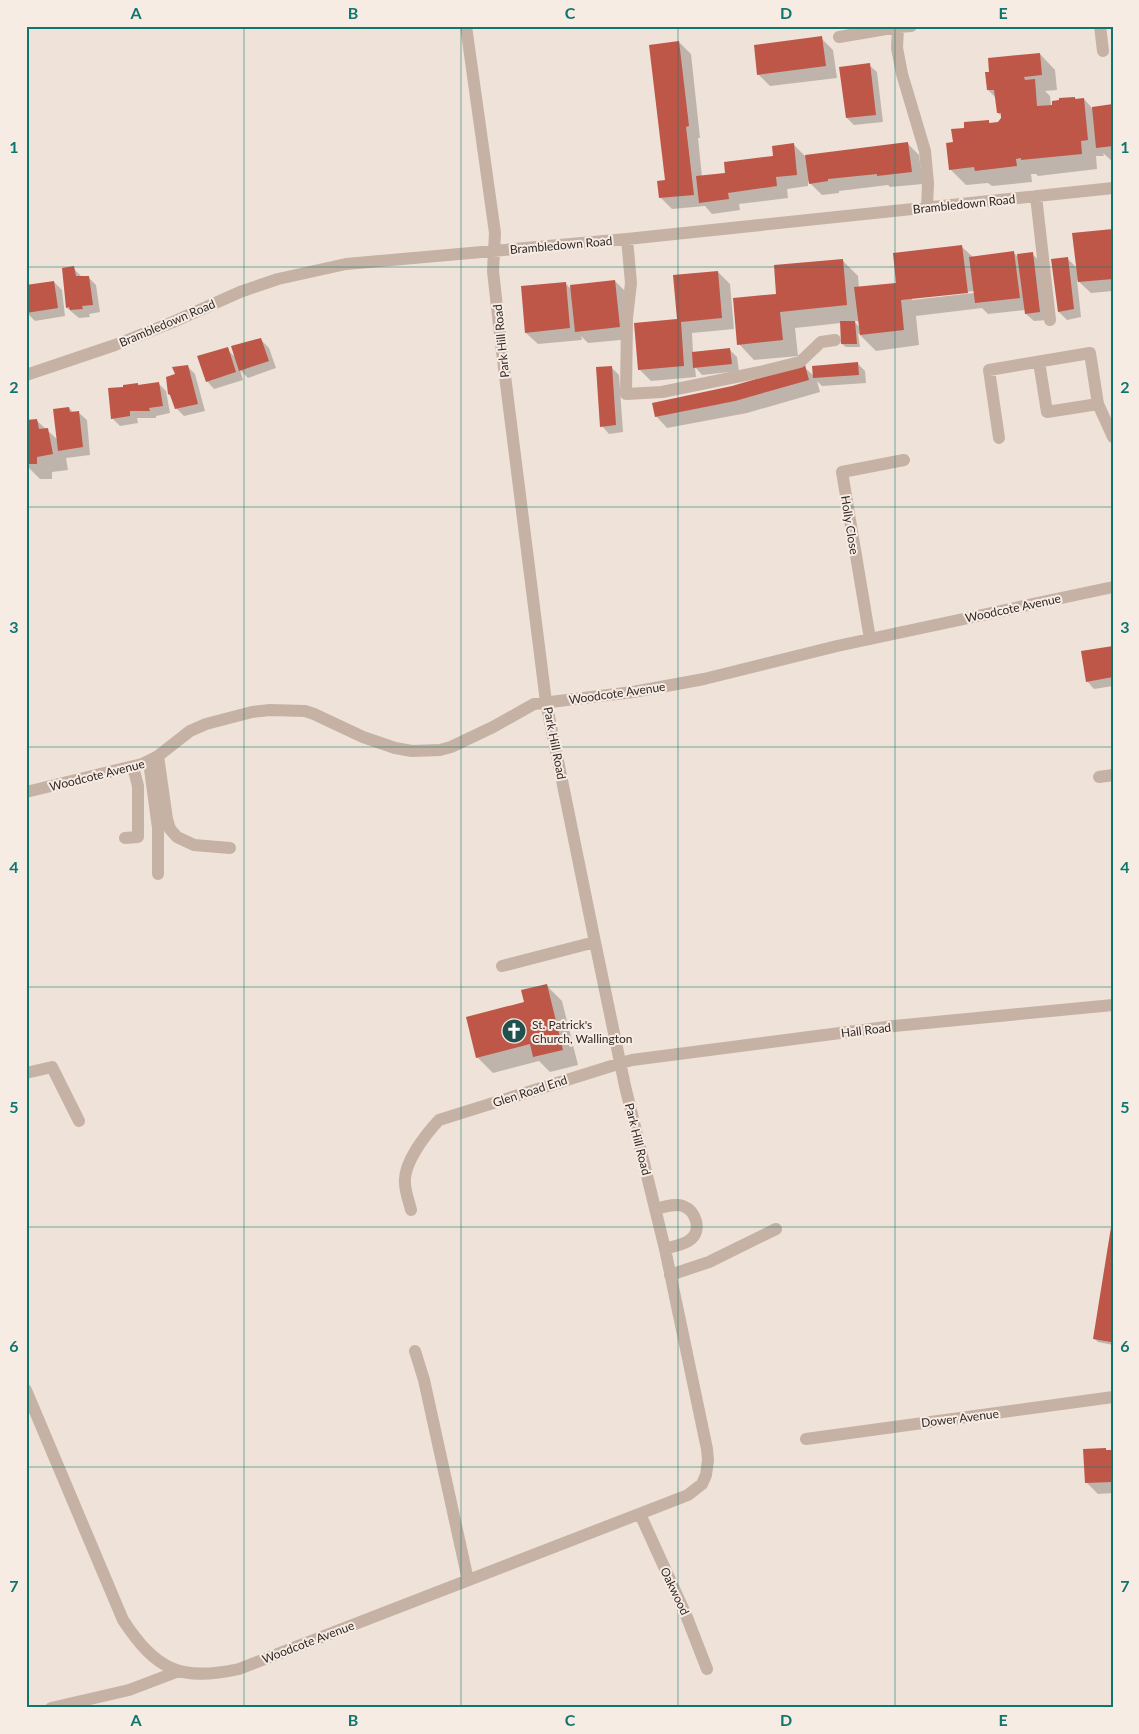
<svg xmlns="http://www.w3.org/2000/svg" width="1139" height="1734" font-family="Lato,sans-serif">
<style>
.shadow{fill:#0003;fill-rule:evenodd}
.building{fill:#be5748}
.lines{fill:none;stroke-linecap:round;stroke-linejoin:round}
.minor{stroke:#c6b1a5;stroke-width:12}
.grid{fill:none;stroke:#0f766e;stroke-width:1;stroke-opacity:0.55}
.labels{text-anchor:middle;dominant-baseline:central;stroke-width:4;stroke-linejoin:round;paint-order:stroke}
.street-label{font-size:12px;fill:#322926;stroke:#f7ece4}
.poi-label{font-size:12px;fill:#322926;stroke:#f7ece4;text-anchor:start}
.neatline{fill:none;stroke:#0f766e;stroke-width:2}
.grid-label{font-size:16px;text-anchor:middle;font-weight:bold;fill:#0f766e}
</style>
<rect width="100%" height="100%" fill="#efe2d8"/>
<path class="shadow" d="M821,38l12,12 4,28 -67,8 -12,-12z
M679,42l12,12 9,84h-2l4,39 25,-3 47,-17 19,-13 14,14 100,-15 12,12 4,29 -33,3 -2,-2 -49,6v2l-17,2 -14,-14v5l-21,3 1,9 -49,6 1,6 -28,4 -7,-8 -33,3 -12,-12 6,-16z
M1040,54l15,16 2,20 -12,1 5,5 1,10 24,-8 2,2 7,-1 8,9 21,-2v56l-10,-9 1,3h-8l1,13 -59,7 -2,-2h-5l1,8 -40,4 -4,-3 -22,2 -16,-16 4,-26 12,-14 22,-8 3,3 7,-1 4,-6 -4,-4 -2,-15 -8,-8z
M869,65l8,7 6,50 -29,3 -7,-7z
M1113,230v61l-22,2 -14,-13 4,37 -14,3 -8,-8 -6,-52 14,-2 10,10z
M962,247l11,10 40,-5 4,4 15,-2 8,7 7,59 -13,1 -8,-7 -1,-4 -37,4 -6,-6 -66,8 3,29 -43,6 -18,-18 2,14h-14l-4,-3 -1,-21 -46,5 3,28 -44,4 -15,-16 39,-49 64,-35 16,16 1,12 39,-4zM974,291v2l-62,7v-2zM854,321h5l1,7z
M73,268l9,9h6l8,8 4,27 -11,2 1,3 -11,1 -12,-10 -4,-39z
M718,272l12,12 4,45 -42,4 1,20 36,-4 8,8 2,14 -37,4 -7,-8 1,10 -45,4 -12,-12z
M615,281l12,12 4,46 -43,4 -7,-7 1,4 -44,4 -12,-11 39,-50 7,7z
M54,282l8,8 3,26 -30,5 -8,-8 -1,-6z
M261,340l8,8 7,20 -28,10 -8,-8 3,10 -29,9 -7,-8 20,-32 9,9z
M857,363l8,8 1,12 -44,3 -5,-5 3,11 -73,21 -80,15 -11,-12 76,-29 72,-20 10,9z
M187,366l8,8 10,37 -21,5 -8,-8v-33z
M611,367l8,8 4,57 -14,2 -7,-8z
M158,383l8,8 4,22 -14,3v2h-19l1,5 -18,3 -8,-8 26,-33 1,1z
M69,408l5,5h5l8,7 3,35 -24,3 2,12 -16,2v7h-12l-14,-14v-44l10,-1 22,20z
M1113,647v39l-19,3 -7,-8z
M546,985l16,16 16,64 -28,7 -11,-11 -46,12 -16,-16 49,-54z
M1113,1222v123l-15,-3 -3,-3z
M1107,1451h6v42l-15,1 -12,-12z"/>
<path class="building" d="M822,36l4,30 -69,9 -3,-30z
M679,41l10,85 -3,1 8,68 -35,3 -2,-17 8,-1 -16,-135z
M1040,53l2,22 -18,2 1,3 10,-1 2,27 15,-1v-4l7,-1v-2l16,-1v2l9,-1 4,42 -7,1 1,13 -61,6v-2l-5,1 1,7 -42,5 -1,-4 -25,3 -3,-27 7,-1 -2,-13 13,-1v-6l25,-2v3l9,-1 3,-4v-5h-4l-3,-23h-7l-2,-18h4l-1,-14z
M870,63l6,52 -30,3 -7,-51z
M1113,104v42l-17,2 -4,-41z
M908,142l4,30 -35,4v-2l-49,5v2l-19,3 -4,-29z
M794,143l3,32 -21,2 1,9 -49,7 1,6 -30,4 -3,-27 29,-3 -1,-11 49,-6 -1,-10z
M1113,229v50l-35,3 -6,-49z
M962,245l6,48 -67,7 3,30 -44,5 -6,-48 42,-4 -3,-30z
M1014,251l6,47 -45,5 -6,-46z
M1033,252l7,60 -15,2 -8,-60z
M1068,257l6,52 -16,3 -7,-53z
M843,259l4,46 -67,7 3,28 -46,5 -4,-47 43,-4 -2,-29z
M74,266l2,10h13l4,29 -11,1 1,3 -13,1 -1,-3 -3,1 -4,-40z
M718,271l4,47 -41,4 3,44 -46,4 -4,-47 43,-4 -4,-44z
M615,280l5,47 -45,5 -5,-47z
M54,281l4,27 -32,5v-28z
M566,282l4,46 -45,5 -4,-47z
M840,321h15l2,23h-16z
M261,338l8,23 -30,10 -8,-25z
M228,347l8,25 -30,10 -9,-26z
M730,348l2,16 -39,4 -1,-16z
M858,362l1,13 -46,3 -1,-12z
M188,365l10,39 -23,5 -5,-14 -2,-1 -2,-17 9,-3 -3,-7z
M805,365l4,15 -74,21 -80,16 -3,-14 80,-17z
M612,366l4,59 -16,2 -4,-60z
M159,382l4,24 -14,2 1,3h-20v5l-19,3 -3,-31 15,-1v-2l15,-2v2z
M69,407l1,5 9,-1 4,36 -25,4 -5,-42z
M37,419l2,10 9,-1 5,26 -16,3v7h-11v-44z
M1113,646v31l-27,5 -5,-31z
M547,984l16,66 -30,7 -3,-13 -54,14 -10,-41 58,-15 -3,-12z
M1112,1221l1,109 -2,12 -18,-3z
M1106,1448v2h7v32l-28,1 -2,-34z"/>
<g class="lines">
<path class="minor" d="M911,26l-13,1 -1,21 5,26 23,77 3,32 -1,25
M1100,26l3,25
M839,37l59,-10
M1036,196l14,124
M627,239l4,44 -4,35 -1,76 36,-2 98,-20 40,-10 21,-20 14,-2
M1039,362l8,50 51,-8
M26,375l89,-30 58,-23 67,-30 38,-13 68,-15 281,-25 486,-51
M999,438l-10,-68 101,-17 8,51 15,33
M870,639l-28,-167 62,-12
M158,756l9,63 3,10 7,8 17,8 36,3
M149,762l9,66v46
M1099,777l14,-2
M26,792l116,-28 16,-8 32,-25 16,-7 46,-12 18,-2 35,1 9,3 49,23 32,11 17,3 28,-1 11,-3 42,-20 41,-23 99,-12 71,-13 133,-33 276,-59
M125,838l13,-1v-51l-5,-19
M502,966l93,-24
M26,1073l26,-6 27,54
M656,1209c8,-2 19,-6 27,-3 13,5 19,24 8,33 -6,6 -18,7 -26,10
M411,1210c-2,-9 -6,-18 -6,-27 -2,-20 21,-49 34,-63l182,-57 11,-3 262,-34 219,-21
M670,1275l39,-13 67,-33
M415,1351l9,29 44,200
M26,1390l97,230c33,50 57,62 116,49l449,-174 14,-11 4,-9 2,-15 -1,-11 -42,-200 -40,-163 -30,-144 -49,-240 -44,-350 -9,-81 2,-38 -29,-207
M806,1439l307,-42
M640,1514l46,101 21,54
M51,1708l78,-18 50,-19"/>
</g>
<path class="grid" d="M244,26v1682M461,26v1682M678,26v1682M895,26v1682M26,267h1087M26,507h1087M26,747h1087M26,987h1087M26,1227h1087M26,1467h1087"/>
<defs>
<symbol id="church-disc" viewBox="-11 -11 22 22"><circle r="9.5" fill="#1f514f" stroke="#f7ece4"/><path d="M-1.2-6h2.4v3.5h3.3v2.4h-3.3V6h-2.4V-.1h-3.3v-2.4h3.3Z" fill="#fff"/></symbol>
</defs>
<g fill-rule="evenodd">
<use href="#church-disc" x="500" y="1017" width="28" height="28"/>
</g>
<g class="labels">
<g class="street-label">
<text transform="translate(964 204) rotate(-6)">Brambledown Road</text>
<text transform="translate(561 245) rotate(-5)">Brambledown Road</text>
<text transform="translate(167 323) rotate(-23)">Brambledown Road</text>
<text transform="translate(501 341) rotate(-96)">Park Hill Road</text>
<text transform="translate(850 525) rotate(81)">Holly Close</text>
<text transform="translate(1013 608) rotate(-12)">Woodcote Avenue</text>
<text transform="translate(617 693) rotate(-8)">Woodcote Avenue</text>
<text transform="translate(555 743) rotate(79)">Park Hill Road</text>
<text transform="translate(97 775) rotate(-14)">Woodcote Avenue</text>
<text transform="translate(866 1030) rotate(-7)">Hall Road</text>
<text transform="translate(530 1091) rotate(-18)">Glen Road End</text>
<text transform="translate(638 1139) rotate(76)">Park Hill Road</text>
<text transform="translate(960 1418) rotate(-7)">Dower Avenue</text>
<text transform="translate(675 1591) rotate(65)">Oakwood</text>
<text transform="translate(308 1642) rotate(-21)">Woodcote Avenue</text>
</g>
<g class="poi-label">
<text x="532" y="1024">St. Patrick's<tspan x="532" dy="14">Church, Wallington</tspan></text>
</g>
</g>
<rect width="1139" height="1734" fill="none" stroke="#f7ece4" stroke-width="55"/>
<rect x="28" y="28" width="1084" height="1678" class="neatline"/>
<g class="grid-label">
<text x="136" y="19">A</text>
<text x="353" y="19">B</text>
<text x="570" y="19">C</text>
<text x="786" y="19">D</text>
<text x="1003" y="19">E</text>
<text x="14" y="153">1</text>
<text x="1125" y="153">1</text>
<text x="14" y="393">2</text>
<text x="1125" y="393">2</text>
<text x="14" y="633">3</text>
<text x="1125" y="633">3</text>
<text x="14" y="873">4</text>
<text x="1125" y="873">4</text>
<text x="14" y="1113">5</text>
<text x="1125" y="1113">5</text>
<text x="14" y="1352">6</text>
<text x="1125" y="1352">6</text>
<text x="14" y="1592">7</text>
<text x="1125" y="1592">7</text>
<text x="136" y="1726">A</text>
<text x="353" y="1726">B</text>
<text x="570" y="1726">C</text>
<text x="786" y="1726">D</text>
<text x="1003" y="1726">E</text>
</g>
</svg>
